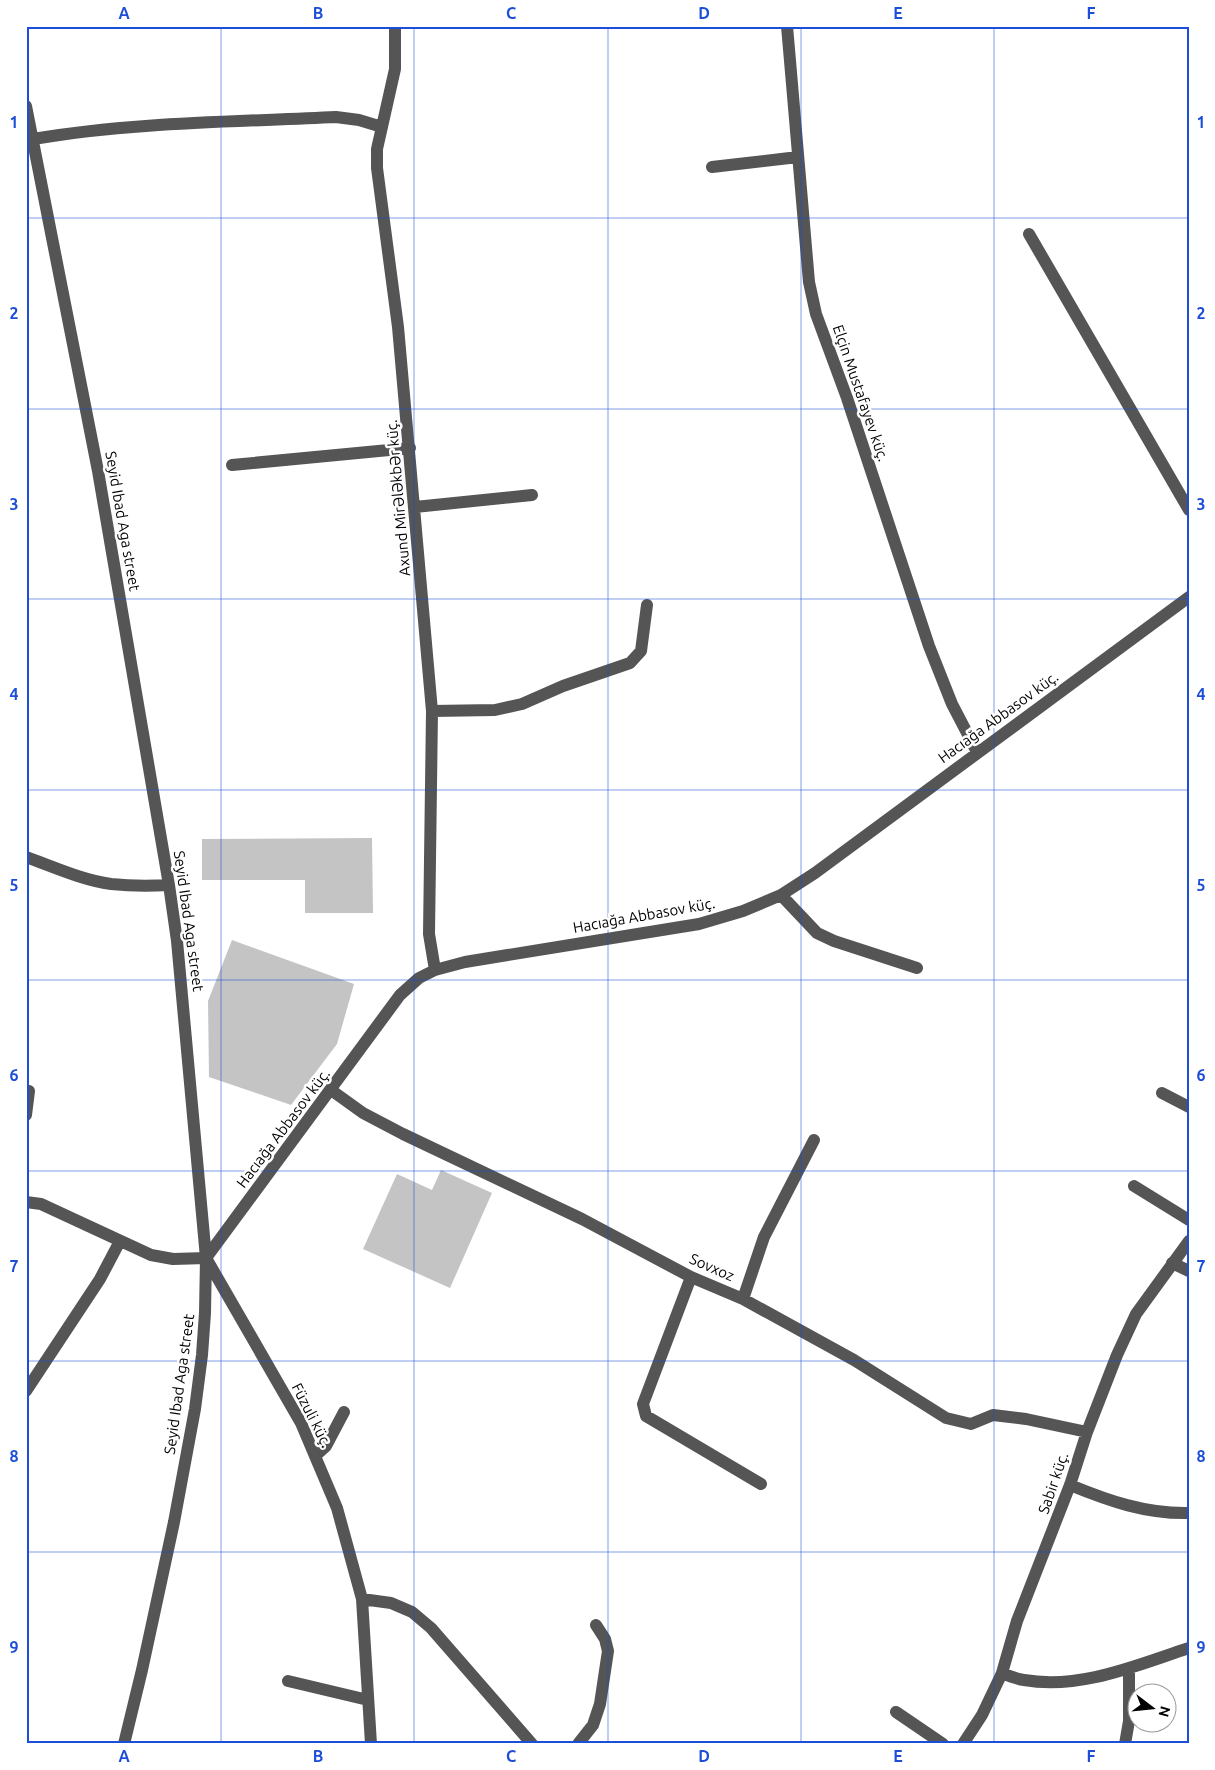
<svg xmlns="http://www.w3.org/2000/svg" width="1215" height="1770" font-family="Ubuntu,sans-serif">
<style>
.building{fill:#c4c4c4}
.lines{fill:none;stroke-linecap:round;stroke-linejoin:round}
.minor{stroke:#555;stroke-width:12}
.grid{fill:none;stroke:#1d4ed8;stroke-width:1;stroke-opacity:0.55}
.labels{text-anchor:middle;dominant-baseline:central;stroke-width:5;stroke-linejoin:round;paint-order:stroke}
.street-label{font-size:15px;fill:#000;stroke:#fff}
.neatline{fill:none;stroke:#1d4ed8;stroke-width:2}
.grid-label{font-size:16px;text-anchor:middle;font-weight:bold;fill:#1d4ed8}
</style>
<rect width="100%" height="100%" fill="#fff"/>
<path class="building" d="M372,838l1,75h-68v-33h-103v-41z
M232,940l122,44 -17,60 -46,61 -82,-28 -1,-76z
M441,1170l51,23 -42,95 -87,-39 34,-75 35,16z"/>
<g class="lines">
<path class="minor" d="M395,26v43l-18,80v19l21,159 34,384 -3,223 6,36
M787,26l22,256 7,32 31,84 82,248 23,58 25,48
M26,106l72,365 71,414 8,56 29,317 -1,55 -3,42 -7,54 -21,113 -32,148 -18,74
M33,139c99,-17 203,-17 303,-22l23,3 23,7
M712,167l86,-10
M1029,234l160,276
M232,465l178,-17
M415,507l117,-12
M432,711l63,-1 27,-6 41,-18 67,-23 11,-12 6,-46
M26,857c28,10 56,23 85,27 19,2 39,2 58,1
M781,895l36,38 17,8 83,27
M331,1090l32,23 40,21 179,85 109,58 52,22 111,61 92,58 25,6 22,-9 33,4 61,13
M1162,1093l27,14
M26,1115l3,-24
M1134,1186l55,34
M26,1202l15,2 110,51 22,4 33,-1
M206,1258l194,-263 19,-17 16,-8 30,-8 234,-38 44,-13 38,-16 34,-22 374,-276
M206,1258l95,165 36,85 25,91 9,145
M1172,1263l17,8
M691,1277l-48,127 3,12 115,68
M743,1299l21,-62 50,-97
M26,1391l74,-112 20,-38
M315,1456l11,-10 18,-34
M1070,1485c39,16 76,29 119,28
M362,1599l29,4 21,9 19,16 101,116
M1002,1673c7,3 14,6 22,7 56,10 113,-15 165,-32
M288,1681l80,19
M896,1712l47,32
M578,1744l15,-19 7,-21 8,-53 -3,-12 -9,-14
M963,1744l19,-29 20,-42 15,-52 53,-136 17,-53 30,-77 19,-41 53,-73
M1125,1744l4,-23v-53"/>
</g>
<path class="grid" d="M221,26v1718M414,26v1718M608,26v1718M801,26v1718M994,26v1718M26,218h1163M26,409h1163M26,599h1163M26,790h1163M26,980h1163M26,1171h1163M26,1361h1163M26,1552h1163"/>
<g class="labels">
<g class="street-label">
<text transform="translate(861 393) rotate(71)">Elçin Mustafayev küç.</text>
<text transform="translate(398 498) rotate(-95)">Axund Mirələkbər küç.</text>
<text transform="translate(123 521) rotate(80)">Seyid Ibad Aga street</text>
<text transform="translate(998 717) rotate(-36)">Hacıağa Abbasov küç.</text>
<text transform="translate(644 915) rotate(-10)">Hacıağa Abbasov küç.</text>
<text transform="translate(189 921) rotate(82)">Seyid Ibad Aga street</text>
<text transform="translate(283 1128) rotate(-53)">Hacıağa Abbasov küç.</text>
<text transform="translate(712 1267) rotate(24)">Sovxoz</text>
<text transform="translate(179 1384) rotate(-82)">Seyid Ibad Aga street</text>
<text transform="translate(312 1415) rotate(63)">Füzuli küç.</text>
<text transform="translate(1053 1483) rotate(-71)">Sabir küç.</text>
</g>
</g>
<rect width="1215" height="1770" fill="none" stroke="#ffffff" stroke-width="55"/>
<g transform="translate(1152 1708) rotate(106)"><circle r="24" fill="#ffffff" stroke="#999999"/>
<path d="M0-4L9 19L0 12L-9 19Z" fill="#000000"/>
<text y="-8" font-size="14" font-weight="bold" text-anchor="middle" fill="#000000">N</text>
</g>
<rect x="28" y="28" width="1160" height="1714" class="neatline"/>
<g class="grid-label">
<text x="124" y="19">A</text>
<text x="318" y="19">B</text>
<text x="511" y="19">C</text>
<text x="704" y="19">D</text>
<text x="898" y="19">E</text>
<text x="1091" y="19">F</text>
<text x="14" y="128">1</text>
<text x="1201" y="128">1</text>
<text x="14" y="319">2</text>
<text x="1201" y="319">2</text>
<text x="14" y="510">3</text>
<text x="1201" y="510">3</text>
<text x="14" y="700">4</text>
<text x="1201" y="700">4</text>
<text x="14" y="891">5</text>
<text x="1201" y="891">5</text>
<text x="14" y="1081">6</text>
<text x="1201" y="1081">6</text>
<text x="14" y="1272">7</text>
<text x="1201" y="1272">7</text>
<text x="14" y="1462">8</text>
<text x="1201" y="1462">8</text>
<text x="14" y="1653">9</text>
<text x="1201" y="1653">9</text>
<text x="124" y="1762">A</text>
<text x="318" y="1762">B</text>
<text x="511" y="1762">C</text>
<text x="704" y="1762">D</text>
<text x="898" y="1762">E</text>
<text x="1091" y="1762">F</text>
</g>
</svg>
